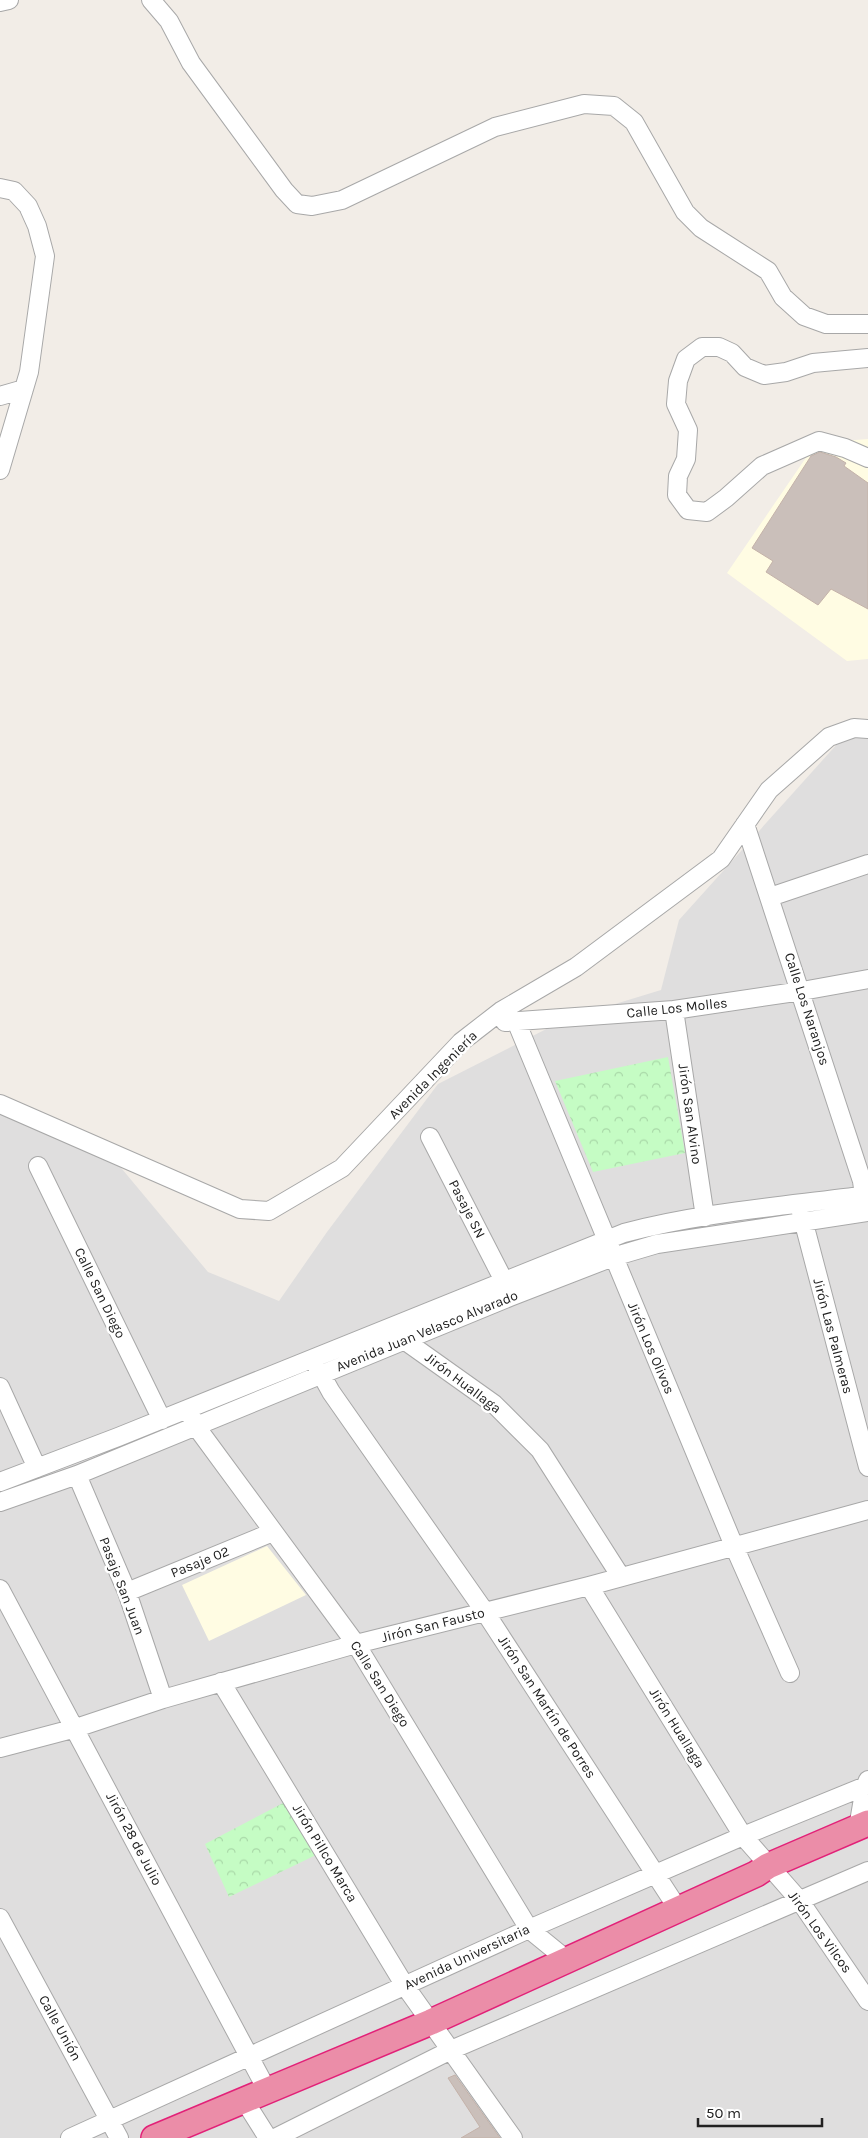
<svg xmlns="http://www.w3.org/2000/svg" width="868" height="2138" font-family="Karla,sans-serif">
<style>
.residential{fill:#dfdede}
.education{fill:#fffce3}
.park{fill:url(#park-crowns)}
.building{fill:#cabfba;stroke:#c4b2a9}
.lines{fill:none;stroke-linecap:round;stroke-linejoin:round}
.minor-casing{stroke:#a8a8a8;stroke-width:20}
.highway-casing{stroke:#e22178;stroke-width:28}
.minor{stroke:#fff;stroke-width:18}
.highway{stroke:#eb8da8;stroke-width:25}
.labels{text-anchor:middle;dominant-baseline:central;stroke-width:5;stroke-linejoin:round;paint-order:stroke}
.street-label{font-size:14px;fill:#212121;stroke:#fff}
</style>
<defs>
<pattern id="park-crowns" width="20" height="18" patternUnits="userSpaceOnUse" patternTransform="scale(1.25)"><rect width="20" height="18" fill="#c5fcc4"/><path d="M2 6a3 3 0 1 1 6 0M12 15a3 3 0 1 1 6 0" fill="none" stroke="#a9d8a8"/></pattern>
</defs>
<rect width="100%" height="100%" fill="#f2ede7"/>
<path class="residential" d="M847,733l21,3v1402h-868v-1030l102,37 106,127 71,29 48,-69 111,-148 128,-65 95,-29 18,-70z"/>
<path class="education" d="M868,439v220l-21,2 -120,-88 89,-130z
M267,1546l39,49 -97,46 -27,-56z"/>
<path class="park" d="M668,1057l17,96 -92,19 -38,-91z
M287,1801l31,53 -89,43 -24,-53z"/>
<path class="building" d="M820,452l16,5 10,6 -2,3 24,17v126l-37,-20 -13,16 -52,-33 7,-11 -21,-13 59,-92z
M455,2075l45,63h-39l19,-11 -32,-49z"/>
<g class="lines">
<defs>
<path id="minor" d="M151,0l18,21 22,42 93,127 13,14 15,2 30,-6 153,-73 89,-23 30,2 20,16 51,90 16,16 67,43 15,26 21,19 22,8h42
M0,2l9,-2
M0,188l14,3 14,15 9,20 8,30 -16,116 -29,98
M868,358l-55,5 -27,9 -22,3 -19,-8 -13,-14 -13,-6h-17l-16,12 -8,22 -2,23 12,26 -2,29 -8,17 -1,19 11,15 19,2 19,-14 36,-32 57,-25 26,7 23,10
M0,396l24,-7
M745,824l117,357 2,15
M770,897l98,-33
M674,1010l31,207
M516,1021l218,525 56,127
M505,1022l169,-12 128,-19 66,-12
M0,1104l240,105 29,2 73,-43 119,-126 40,-31 75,-44 145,-108 48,-69 60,-53 25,-9 14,1
M430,1137l74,144
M38,1166l124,254
M801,1212l67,255
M404,1340l90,64 46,46 81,127
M315,1363l16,29 154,220 193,297
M0,1387l37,81
M191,1416l4,9 161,219 173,285 38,31
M77,1475l50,117 36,107
M0,1482l118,-45 506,-204c79,-21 163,-27 244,-38
M0,1502l77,-27 433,-178 103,-40 44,-13 211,-32
M589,1586l154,250 57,65 68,100
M0,1589l267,501
M127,1592l146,-60
M221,1682l184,304 108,152
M0,1748l76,-20 87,-29 193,-55 233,-58 279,-76
M858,1828l7,-41 3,-7
M0,1918l119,220
M244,2100l24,38
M70,2138l459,-209 214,-93 125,-51
M275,2138l176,-88 417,-179"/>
<path id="highway" d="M154,2138l277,-116 325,-148 12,-8 100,-43"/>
</defs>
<use href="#minor" class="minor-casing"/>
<use href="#highway" class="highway-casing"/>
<use href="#minor" class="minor"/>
<use href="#highway" class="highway"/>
</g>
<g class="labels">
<g class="street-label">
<text transform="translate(677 1008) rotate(-6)">Calle Los Molles</text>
<text transform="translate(807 1009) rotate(72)">Calle Los Naranjos</text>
<text transform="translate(433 1075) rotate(-45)">Avenida Ingeniería</text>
<text transform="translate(690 1114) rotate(82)">Jirón San Alvino</text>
<text transform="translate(467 1209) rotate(63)">Pasaje SN</text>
<text transform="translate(100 1293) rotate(64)">Calle San Diego</text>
<text transform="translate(427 1331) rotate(-22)">Avenida Juan Velasco Alvarado</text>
<text transform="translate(833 1336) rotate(75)">Jirón Las Palmeras</text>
<text transform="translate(651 1348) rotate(67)">Jirón Los Olivos</text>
<text transform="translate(463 1383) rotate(37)">Jirón Huallaga</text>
<text transform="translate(200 1562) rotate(-22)">Pasaje 02</text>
<text transform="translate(122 1586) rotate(69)">Pasaje San Juan</text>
<text transform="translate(433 1625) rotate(-14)">Jirón San Fausto</text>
<text transform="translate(380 1684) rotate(58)">Calle San Diego</text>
<text transform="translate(547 1707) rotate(57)">Jirón San Martín de Porres</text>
<text transform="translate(677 1728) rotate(58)">Jirón Huallaga</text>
<text transform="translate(134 1839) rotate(62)">Jirón 28 de Julio</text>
<text transform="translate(325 1853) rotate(59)">Jirón Pillco Marca</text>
<text transform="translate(820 1932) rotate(54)">Jirón Los Vilcos</text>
<text transform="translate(467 1957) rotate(-25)">Avenida Universitaria</text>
<text transform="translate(60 2028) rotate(61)">Calle Unión</text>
</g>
</g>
<path d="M698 2118v8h124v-8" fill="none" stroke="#212121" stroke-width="2.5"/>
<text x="706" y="2118" font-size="15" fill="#212121" stroke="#ffffff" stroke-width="4" paint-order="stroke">50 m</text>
</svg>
